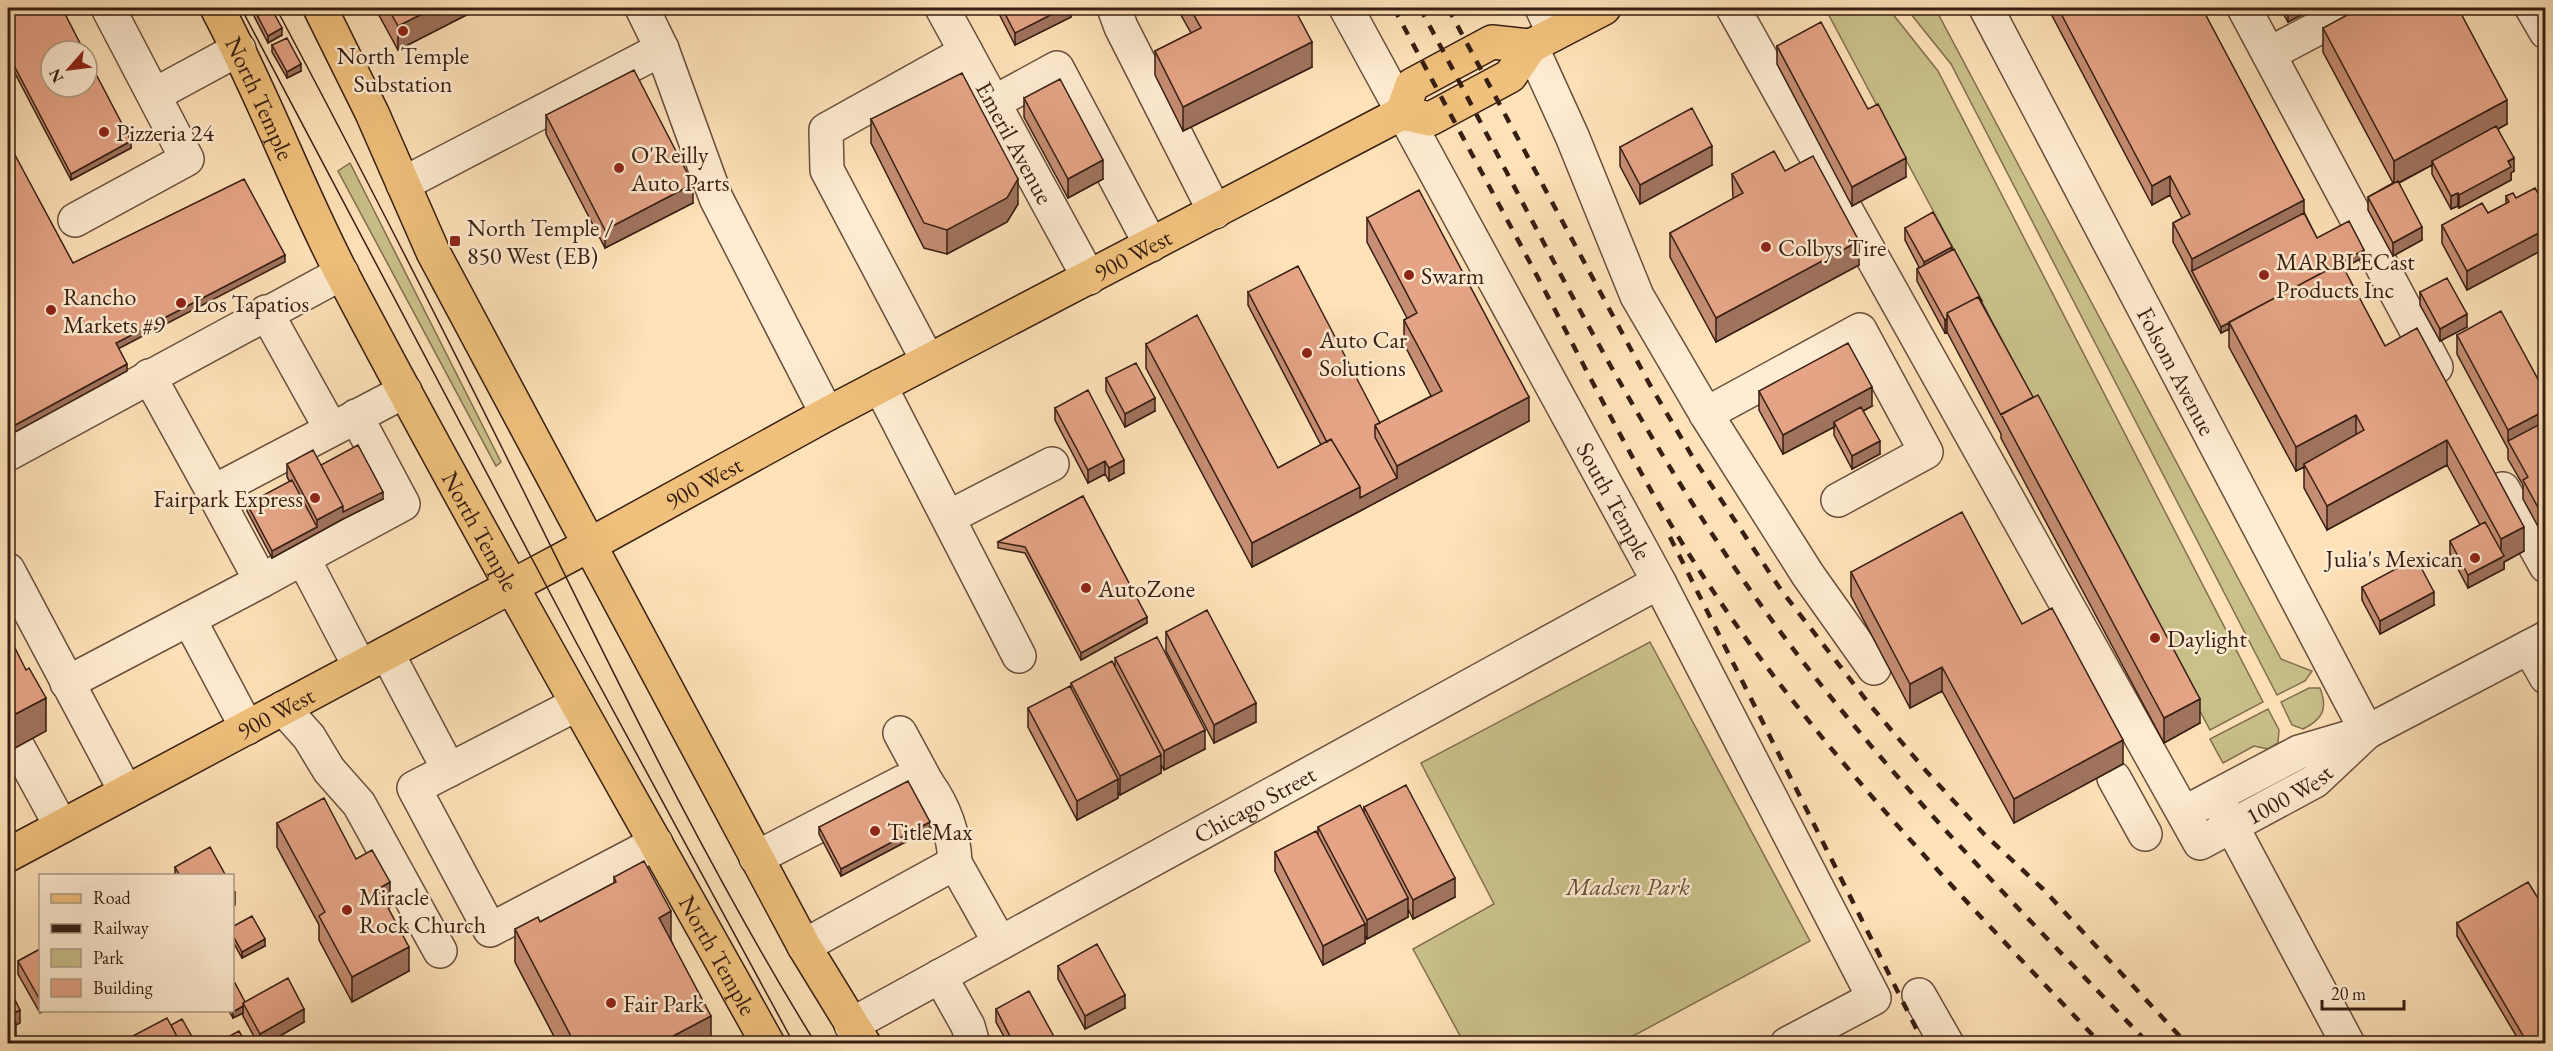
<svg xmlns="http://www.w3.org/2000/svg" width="2553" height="1051" font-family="'EB Garamond',serif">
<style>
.green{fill:#c9c08a;stroke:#806f4e;stroke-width:1.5}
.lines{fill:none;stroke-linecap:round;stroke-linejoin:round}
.minor-casing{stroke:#694f3c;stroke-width:36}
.major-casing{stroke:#371e13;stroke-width:36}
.minor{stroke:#ffecd2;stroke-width:33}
.major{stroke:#f0c17c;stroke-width:33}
.tram{stroke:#371e13;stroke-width:1.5}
.rail{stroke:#371e13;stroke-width:4.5;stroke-dasharray:10 10;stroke-linecap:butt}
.wall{fill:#c58d73;stroke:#371e13;stroke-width:1.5}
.shaded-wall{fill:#a0735e;stroke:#371e13;stroke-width:1.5}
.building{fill:#e5a486;stroke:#371e13;stroke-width:1.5}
.poi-dot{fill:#8f2418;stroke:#ffecd2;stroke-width:2}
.labels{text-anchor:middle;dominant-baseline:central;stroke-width:5;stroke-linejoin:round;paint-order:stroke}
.poi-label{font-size:24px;fill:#371e13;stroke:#ffecd2;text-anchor:start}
.street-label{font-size:24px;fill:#371e13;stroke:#ffecd2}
.park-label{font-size:24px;font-style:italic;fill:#634f37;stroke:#ffecd2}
</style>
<rect width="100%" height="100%" fill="#ffe2b9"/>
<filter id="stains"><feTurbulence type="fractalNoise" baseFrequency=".00333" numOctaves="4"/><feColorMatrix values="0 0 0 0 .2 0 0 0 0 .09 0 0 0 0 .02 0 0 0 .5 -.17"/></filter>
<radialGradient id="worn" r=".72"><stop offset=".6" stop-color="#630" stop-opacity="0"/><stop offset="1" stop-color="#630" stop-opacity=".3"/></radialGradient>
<path class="green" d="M1825,8h63l50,63 325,631 -53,28z
M1906,8h29l346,651 31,12 -7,10 -28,14 -326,-631z
M350,163l151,299 -5,4 -158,-295z
M1650,642l160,299 -190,102h-156l-51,-94 81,-45 -73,-141z
M2309,688h11c8,21 3,31 -17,41l-11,-4 -11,-23z
M2268,709l11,21 -1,13 -10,6 -14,-3 -31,17 -13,-24z"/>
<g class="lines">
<defs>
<g id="minor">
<path d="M642,8l20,41 54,149 111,216"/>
<path id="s1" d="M942,8l147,270"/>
<path d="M1114,8l7,19 94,185"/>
<path id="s2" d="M1346,8l313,574 215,416 -87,46"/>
<path d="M1542,8l12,26"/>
<path id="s3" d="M1733,8l467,835 115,-62 52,-49"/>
<path id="s4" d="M1986,8l381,724"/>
<path d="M2244,8l192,359"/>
<path d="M2532,8l14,24"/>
<path d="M1531,46l41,90 65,160 69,118 102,161 66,93"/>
<path d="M2269,54l87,-46"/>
<path d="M154,95l85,-46"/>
<path d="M993,103l64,-35 94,177"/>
<path d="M403,184l259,-135"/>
<path d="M75,220l112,-61 -79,-151"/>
<path d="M266,312l65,117"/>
<path d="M928,361l-101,-191 -1,-40 140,-78"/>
<path d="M149,376l64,116"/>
<path d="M880,386l139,270"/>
<path d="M1706,414l154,-84 66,122 -88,48"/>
<path d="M8,454l334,-181"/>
<path d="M2503,489l43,77"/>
<path d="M949,517l103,-53"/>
<path d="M296,545l7,13 100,-54 -47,-88"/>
<path d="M8,570l118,222"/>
<path d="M261,581l42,-23 57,109"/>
<path d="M189,619l58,109"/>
<path d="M2529,647l17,30"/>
<path d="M387,653l62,117"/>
<path d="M67,683l194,-102 -48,-89 192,-101"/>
<path d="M577,704l-163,84 76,142 166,-87"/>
<path d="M283,708l26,29 20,33 30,34 81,147"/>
<path d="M900,733l27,50"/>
<path d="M18,747l43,79"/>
<path d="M2114,778l31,56"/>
<path d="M2221,806l127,238"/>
<path d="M2184,813l115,-61 68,-20 179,-94"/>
<path d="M756,858l147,-76 24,1c18,25 27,50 28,80"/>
<path d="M804,946l151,-83 45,80"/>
<path d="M940,976l28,50 5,18"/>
<path d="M1919,995l28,49"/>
<path id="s5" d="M851,1025l808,-443"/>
</g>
<g id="major">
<path id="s6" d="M217,8c46,86 80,179 125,266 137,260 283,513 426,770"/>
<path d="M320,8l52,105 61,139 371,694 60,98"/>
<path d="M1402,113l10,-28 80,-43 39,4"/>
<path id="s7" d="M8,855l583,-311 236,-130 575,-301 28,6 80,-43 21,-30 73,-38"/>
</g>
</defs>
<use href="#minor" class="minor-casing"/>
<use href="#major" class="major-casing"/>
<use href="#minor" class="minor"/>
<use href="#major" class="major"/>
<path class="tram" d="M241,8l335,634 218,402
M276,8c85,159 166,319 246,480 93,188 184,378 294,556"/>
<path class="rail" d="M1394,8c53,101 108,201 161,302 51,98 100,196 162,287 110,163 249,304 384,447
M1420,8c109,202 208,413 343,600 113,158 251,296 386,436
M1448,8l202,377 42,71 89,134 89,115 57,67 57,62 59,55 144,155
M1670,537l254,507"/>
</g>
<path class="wall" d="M8,8l123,140 -60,32 -63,-120z
M375,8h105l-82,42z
M996,8h75v9l-56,28z
M1177,8h117l18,59 -129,64 -28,-56v-24l36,-18z
M2048,8h154l115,230 47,19 -21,11 42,78 139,205 -20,11v7l-36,19 -18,-34v-13l30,-16 -33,-60 -120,65 -23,-42v-21l-8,4 -67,-124v-18l-8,4 -48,-91v-19l9,-5 -12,-23 -18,10z
M2280,8h35l-27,14z
M254,9l28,26 -14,8 -14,-27z
M2323,28l184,96 -9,5 16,42 -3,2v7l-52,28 -1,-2 -7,3 -19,-35v-9l-33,18 23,57 -29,16 -25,-46v-13l25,-14 -70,-131z
M272,45l29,26 -14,7 -15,-26z
M1777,46l91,63 38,68 -54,29 -75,-142z
M1024,98l79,81 -35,19 -44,-81z
M546,115l147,88 -88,45 -59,-114z
M871,119l147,85 -11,18 -60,32 -23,-6 -53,-105z
M1620,147l92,18 -72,39 -20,-38z
M1785,171l74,94 -143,77 -46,-85v-24l63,-34 -1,-25z
M2506,196l10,2 30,9v41l-79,42 -25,-47v-18l46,-12 18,-9z
M1367,218l162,203 -169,90 -108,56 -106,-199v-24l132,124 43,-23 -73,-140v-13l132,131 51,-27 -27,-52v-24l3,-2 -40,-76z
M1905,228l47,22 30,53 218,420 -36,20 -163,-305v-4l-54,-102 -2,1 -28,-52v-12l2,-2 -14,-27z
M2420,292l47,35 -27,14 -20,-36z
M2457,335l89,59v147l-23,-42v-14l-15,-26v-10l-51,-95z
M1106,378l49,33 -30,16 -19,-36z
M1759,391l113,15 -9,5 17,43 -28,15 -18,-34v-8l-51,27 -24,-44z
M1055,408l69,65 -15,8 -4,-7 -17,9 -33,-63z
M287,464l34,1 62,34 -40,20 -71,39 -25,-47v-7l43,-22 -3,-5z
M1083,496l64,127 -66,37 -56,-107 -27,-5v-6z
M1851,572l171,52 101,140 -109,59 -72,-132 -32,17 -59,-112z
M2362,587l72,18 -54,29 -18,-34z
M1166,632l90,90 -42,21 -48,-92z
M1115,658l90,91 -41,21 -3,-5v8l-41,22 -2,-3v6l-41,22 -49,-93v-19l43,-19v-6l44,-17z
M1364,807l91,90 -42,22 -5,-10v8l-41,22 -2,-4v8l-42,22 -48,-94v-19l43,-17v-8l46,-12z
M277,823l79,36 34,48 -2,1 21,63 -57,31 -33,-62v-15l-42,-78z
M819,827l111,2 -89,47 -22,-42z
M175,867l51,9h-51z
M614,877l57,63 40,104h-153l-43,-82v-33l25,-7 74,-39z
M2457,923l89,121h-25l-64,-108z
M232,927l33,19 -23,12 -10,-18z
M40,949v62h4l-4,2 -22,-39v-13z
M1058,966l67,42 -40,21 -27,-50z
M245,1002l59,20 -38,22h-8l-15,-28v-3l-10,5 -4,-7h3z
M996,1009l62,35h-50l-12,-22z"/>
<path class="shaded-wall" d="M434,8h46l-82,42v-24z
M1064,8h7v9l-56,28v-12z
M2290,8h25l-27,14v-13z
M282,28v7l-14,8v-7z
M1312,42v25l-129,64v-24z
M301,64v7l-14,7v-6z
M2507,100v24l-74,40 -1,-3v4l-38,20v-24z
M131,141v7l-60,32v-6z
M1712,146v19l-72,39v-19z
M1906,158v19l-54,29v-19z
M2514,158v13l-3,2v7l-52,28v-13z
M1103,160v19l-35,19v-19z
M2170,176v19l-18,10v-19z
M1018,179v25l-11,18 -60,32v-24z
M693,184v19l-88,45v-18z
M2458,193v13l-7,3v-13z
M2304,200v19l-112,52v-12z
M2422,227v13l-29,16v-13z
M2546,229v19l-79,42v-19z
M1859,241v24l-143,77v-24z
M1952,247v13l-28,15v-13z
M2364,250v7l-132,71 -3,-6z
M285,255v7l-169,88v-7z
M2467,314v13l-27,14v-12z
M1947,319v13l-2,1v-13z
M2229,323v6l-8,4v-6z
M127,364v7l-119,65v-7z
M1872,387v19l-36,20 -2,-4v5l-51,27v-19z
M1529,397v24l-169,90 -108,56v-24l108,-56 37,-9v-12z
M1155,398v13l-30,16v-13z
M2546,410v18l-38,13v-11z
M2356,415v24l-52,25v3l-8,4v-24z
M2447,440v25l-120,65v-24z
M1880,441v13l-28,15v-13z
M1124,460v13l-15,8v-13z
M1105,461v13l-17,9v-13z
M383,492v7l-40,20 -71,39v-7l45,-24v-7l26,-14z
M2524,527v24l-20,11v7l-36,19v-13l33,-17v-19z
M2434,592v13l-54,29v-13z
M1147,617v6l-66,37v-7z
M1942,667v24l-32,17v-24z
M46,698v33l-38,21v-34z
M2200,699v24l-36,20v-25z
M1256,703v19l-42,21v-18z
M1205,730v19l-41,21v-19z
M2123,740v24l-109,59v-24z
M1161,755v18l-41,22v-19z
M1118,779v19l-41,22v-19z
M930,822v7l-89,47v-7z
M1455,878v19l-42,22v-19z
M390,882v25l-12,6v-24z
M235,892v13l-3,1v-13z
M1408,898v19l-41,22v-19z
M671,911v34l-12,-27z
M1365,924v19l-42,22v-19z
M265,939v7l-23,12v-6z
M409,947v24l-57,31v-25z
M1125,995v13l-40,21v-13z
M243,1006v7l-10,5v-6z
M304,1009v13l-38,22h-6v-10z
M20,1010v13l-4,2v11l-8,5v-13l4,-14z
M711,1016v28h-53z"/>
<path class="building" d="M8,8h54l22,43h-33v36h36v-30l44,84 -60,33 -63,-120z
M257,8h14l11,20 -14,8 -14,-27z
M388,8h46l-36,18z
M1002,8h62l-49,25z
M1190,8h104l18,34 -129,65 -28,-56 46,-23z
M2058,8h144l102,192 -112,59 -19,-36 17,-9 -20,-38 -18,10z
M2360,8h98l49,92 -113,61 -71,-133z
M1821,22l47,87 10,-5 28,54 -54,29 -75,-141z
M287,38l14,26 -14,8 -15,-27z
M634,70l59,114 -88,46 -59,-115z
M962,73l56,106 -11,19 -60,32 -23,-7 -53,-104z
M1060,79l43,81 -35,19 -44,-81z
M1692,108l20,38 -72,39 -20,-38z
M2496,126l18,32 -6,3 3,6 -52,28 -1,-2 -7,3 -19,-35z
M8,142l65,121 171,-84 41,76 -169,88 11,21 -119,65z
M1774,151l11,20 28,-15 46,85 -143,77 -46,-85 73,-40 -11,-19z
M2398,181l24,46 -29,16 -25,-46z
M2535,188l11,19v22l-79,42 -25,-46 40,-22 6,10 21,-11 -3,-6 7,-3 3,5z
M1419,190l110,207 -132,69 -22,-41 67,-34 -38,-71 13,-7 -50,-95z
M1933,212l19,35 -28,15 -19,-34z
M2304,213l13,25 32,-17 15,29 -143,77 -29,-56z
M1954,249l28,52h-1l-3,-4 -31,16v6l-2,1 -28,-51z
M2341,263l44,83 32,-18 107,199 -23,12 -54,-99 -120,66 -23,-42 60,-34 -8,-15 -60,32 -67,-125z
M1298,266l82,157 -5,2v12l22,41 -37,20v-11l-29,-48 -4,3 -79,-150z
M2447,278l20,36 -27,15 -20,-37z
M1978,297l55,100 -32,18 -54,-102z
M2501,311l45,83v16l-38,20 -51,-95z
M1197,315l81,153 53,-29 29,48 -108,56 -106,-199z
M1848,343l24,44 -89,48 -24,-44z
M1136,363l19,35 -30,16 -19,-36z
M1088,390l36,70 -15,8 -4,-7 -17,9 -33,-62z
M2038,395l162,304 -36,19 -163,-304z
M1861,407l19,34 -28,15 -18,-34z
M2546,421v101l-23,-42 5,-3 -20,-36z
M358,445l25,47 -40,20v-6l-22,-41z
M313,450l30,56 -26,14 -30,-56z
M292,480l25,47 -45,24 -25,-47z
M1083,496l64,121 -66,36 -56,-106 -27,-5z
M1962,512l60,112 30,-16 71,132 -109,59 -72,-132 -32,17 -59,-112z
M2485,522l19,34 -36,19 -18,-34z
M2416,558l18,34 -54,29 -18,-34z
M1207,610l49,93 -42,22 -48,-93z
M8,634l18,36 3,-2 17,30 -38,20z
M1157,637l48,93 -41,21 -49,-93z
M1112,661l49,94 -41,21 -49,-93z
M1070,686l48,93 -41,22 -49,-93z
M908,781l22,41 -89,47 -22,-42z
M1406,785l49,93 -42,22 -49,-93z
M324,798l32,61 16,-9 18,32 -12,7 31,58 -57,30 -33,-61 6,-4 -48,-89z
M1360,805l48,93 -41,22 -49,-93z
M1316,831l49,93 -42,22 -48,-94z
M210,847l16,29h-46l-5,-9z
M644,861l27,50 -12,7 52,98 -53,28h-83l-60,-115 23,-12 2,5 76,-40 -2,-5z
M2528,882l18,29v133h-18l-71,-121z
M252,916l13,23 -23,13 -10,-18v-7z
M1097,944l28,51 -40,21 -27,-50z
M40,949v51l-22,-39z
M288,978l16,31 -44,25 -17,-31z
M235,983l10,19 -2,1v3l-10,6 -1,-1v-26z
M8,986l12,24 -8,4 4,9 -8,5z
M1029,991l29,53h-44l-18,-35z
M167,1018l14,26h-49l-3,-6z
M182,1019l13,23 -4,2h-10l-10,-19z
M239,1031l7,13h-20l-2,-5z
M996,1040l2,4h-8z"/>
<g class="poi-dot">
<circle cx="403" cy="31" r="6"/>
<circle cx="104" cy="132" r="6"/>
<circle cx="619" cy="168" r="6"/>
<rect x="449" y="235" width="12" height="12" rx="3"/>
<circle cx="1766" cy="247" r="6"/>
<circle cx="1409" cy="275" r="6"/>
<circle cx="2264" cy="275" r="6"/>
<circle cx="181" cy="303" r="6"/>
<circle cx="51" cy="310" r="6"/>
<circle cx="1307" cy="353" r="6"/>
<circle cx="315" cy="498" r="6"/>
<circle cx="2475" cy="558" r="6"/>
<circle cx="1086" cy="588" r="6"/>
<circle cx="2155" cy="638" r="6"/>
<circle cx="875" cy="831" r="6"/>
<circle cx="347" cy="910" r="6"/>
<circle cx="611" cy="1003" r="6"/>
</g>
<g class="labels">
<g class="poi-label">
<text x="403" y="55" text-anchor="middle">North Temple<tspan x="403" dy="28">Substation</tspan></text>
<text x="116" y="132">Pizzeria 24</text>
<text x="631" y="154">O'Reilly<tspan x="631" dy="28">Auto Parts</tspan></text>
<text x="467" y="227">North Temple /<tspan x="467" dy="28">850 West (EB)</tspan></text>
<text x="1778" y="247">Colbys Tire</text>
<text x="2276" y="261">MARBLECast<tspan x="2276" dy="28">Products Inc</tspan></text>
<text x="1421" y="275">Swarm</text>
<text x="63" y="296">Rancho<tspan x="63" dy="28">Markets #9</tspan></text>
<text x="193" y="303">Los Tapatios</text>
<text x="1319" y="339">Auto Car<tspan x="1319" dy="28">Solutions</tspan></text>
<text x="303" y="498" text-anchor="end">Fairpark Express</text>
<text x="2463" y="558" text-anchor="end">Julia's Mexican</text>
<text x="1098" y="588">AutoZone</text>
<text x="2167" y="638">Daylight</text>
<text x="887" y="831">TitleMax</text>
<text x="359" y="896">Miracle<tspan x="359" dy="28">Rock Church</tspan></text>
<text x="623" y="1003">Fair Park</text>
</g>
<g class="street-label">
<text stroke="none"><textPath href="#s6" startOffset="100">North Temple</textPath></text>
<text stroke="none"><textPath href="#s1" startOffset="153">Emeril Avenue</textPath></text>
<text stroke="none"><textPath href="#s7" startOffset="1275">900 West</textPath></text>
<text stroke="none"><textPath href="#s4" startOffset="410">Folsom Avenue</textPath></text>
<text stroke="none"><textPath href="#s7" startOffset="789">900 West</textPath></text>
<text stroke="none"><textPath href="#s2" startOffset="561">South Temple</textPath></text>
<text stroke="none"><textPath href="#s6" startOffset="586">North Temple</textPath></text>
<text stroke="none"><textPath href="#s7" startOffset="303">900 West</textPath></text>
<text stroke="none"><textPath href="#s3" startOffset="1058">1000 West</textPath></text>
<text stroke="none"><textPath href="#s5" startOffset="460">Chicago Street</textPath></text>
<text stroke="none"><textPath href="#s6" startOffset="1072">North Temple</textPath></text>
</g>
<g class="park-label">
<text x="1628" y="886">Madsen Park</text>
</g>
</g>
<rect width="2553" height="1051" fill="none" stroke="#ffe2b9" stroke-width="30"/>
<rect x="9" y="9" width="2535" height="1033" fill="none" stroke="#371e13" stroke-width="3"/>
<rect x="15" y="15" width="2523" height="1021" fill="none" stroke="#371e13" stroke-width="1.5"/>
<rect x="39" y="874" width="195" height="138" fill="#ffecd2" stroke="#af9a86" stroke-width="1.5"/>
<rect x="51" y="894" width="30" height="9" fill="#f0c17c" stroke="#af9a86" stroke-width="1.5"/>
<text x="93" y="904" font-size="18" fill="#371e13">Road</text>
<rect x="51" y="924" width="30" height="9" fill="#371e13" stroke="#af9a86" stroke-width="1.5"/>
<text x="93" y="934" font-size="18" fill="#371e13">Railway</text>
<rect x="51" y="949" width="30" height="18" fill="#c9c08a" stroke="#af9a86" stroke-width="1.5"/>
<text x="93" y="964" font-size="18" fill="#371e13">Park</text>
<rect x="51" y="979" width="30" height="18" fill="#e5a486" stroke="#af9a86" stroke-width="1.5"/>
<text x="93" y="994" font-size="18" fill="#371e13">Building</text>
<g transform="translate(69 69) rotate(242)"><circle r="28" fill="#ffecd2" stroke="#af9a86" stroke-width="1.5"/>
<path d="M0-4.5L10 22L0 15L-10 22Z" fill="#8f2418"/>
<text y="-9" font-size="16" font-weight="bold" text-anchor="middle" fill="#371e13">N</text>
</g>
<path d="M2322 1000v9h82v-9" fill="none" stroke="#371e13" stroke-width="3"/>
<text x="2331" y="1000" font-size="18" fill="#371e13" stroke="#ffecd2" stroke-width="4.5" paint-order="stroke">20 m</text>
<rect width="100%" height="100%" filter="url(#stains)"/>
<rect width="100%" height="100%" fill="url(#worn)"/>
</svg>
